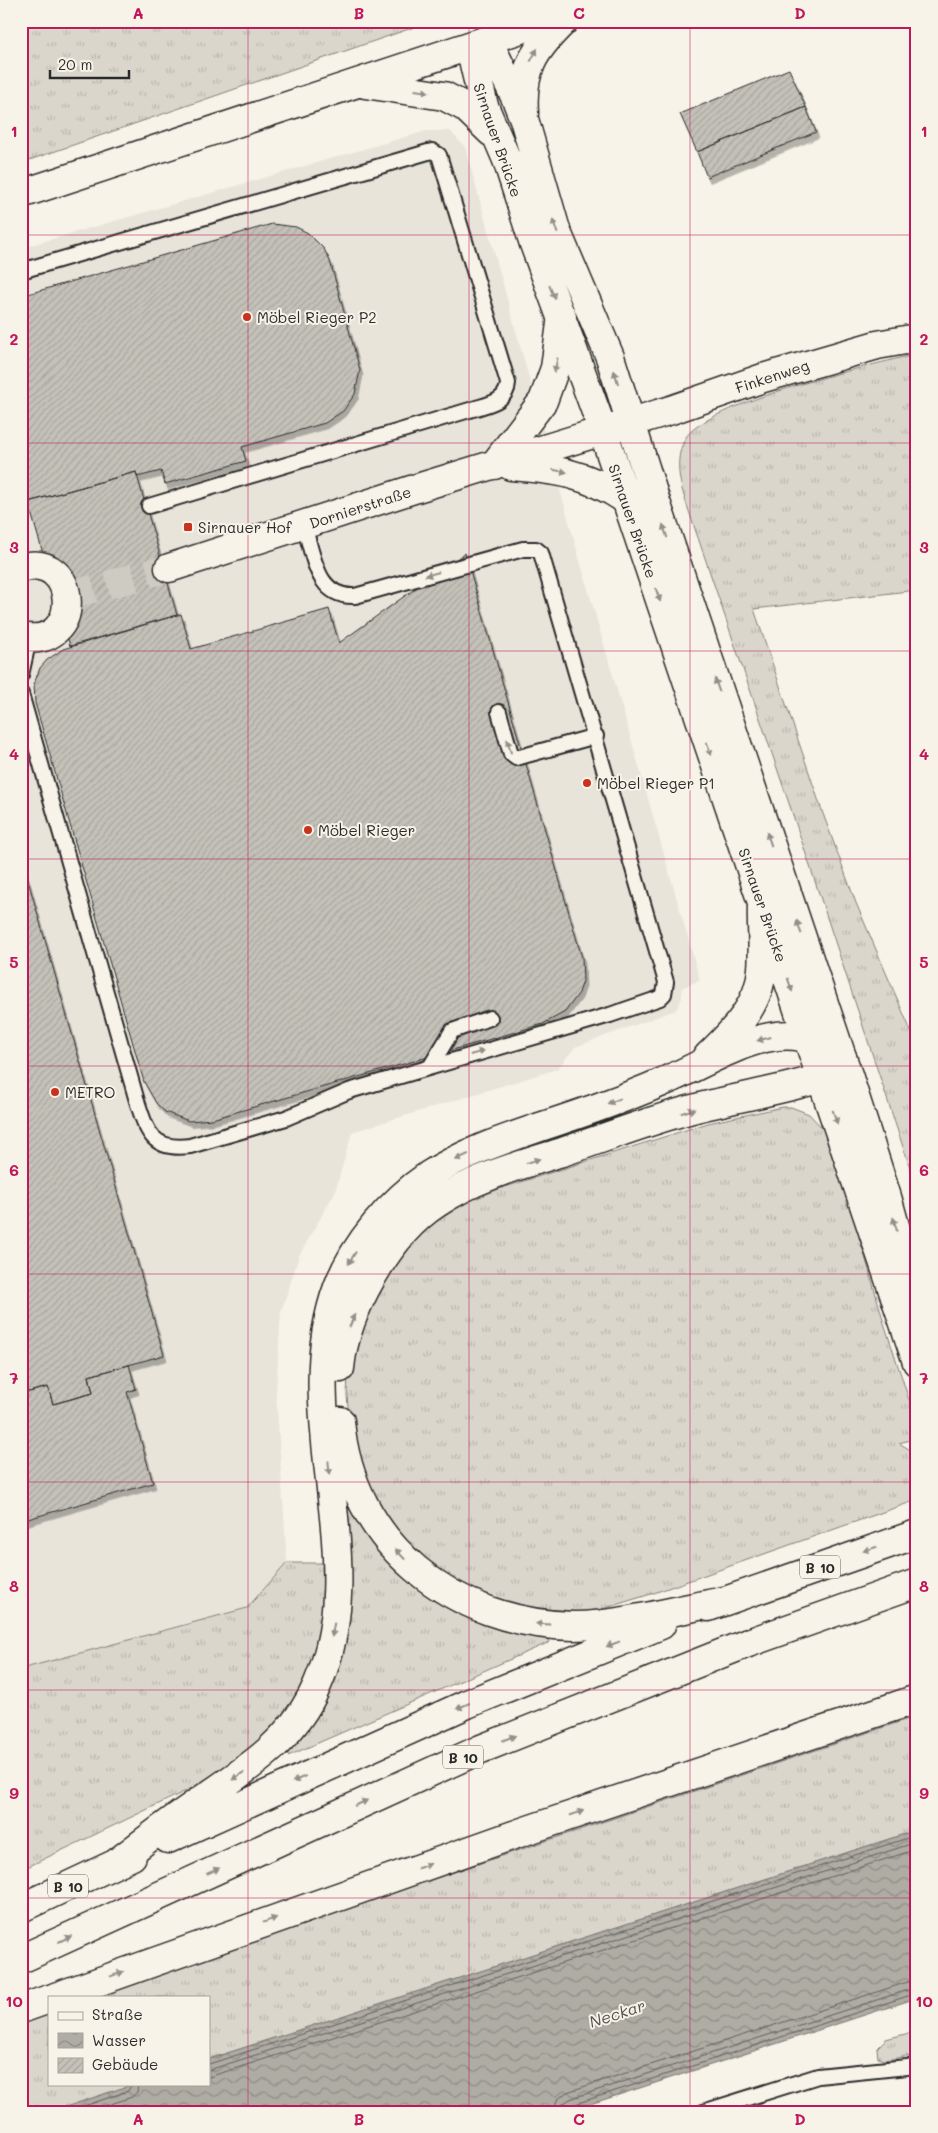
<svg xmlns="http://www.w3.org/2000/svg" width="938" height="2133" font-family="Mali,sans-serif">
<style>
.built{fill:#e8e4da}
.grass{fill:url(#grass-tufts);stroke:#82807c}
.water{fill:url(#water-waves);stroke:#7a7874}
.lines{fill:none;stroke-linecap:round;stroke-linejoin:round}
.shore{stroke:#605f5b;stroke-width:1}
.building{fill:url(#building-hatch);stroke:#2b2b2b;filter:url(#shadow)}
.street-tunnel{stroke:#cecbc2;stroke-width:28;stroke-dasharray:28 14;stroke-linecap:butt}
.lane-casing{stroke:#2b2b2b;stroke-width:18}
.street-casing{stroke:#2b2b2b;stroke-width:31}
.secondary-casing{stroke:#2b2b2b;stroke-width:31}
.highway-casing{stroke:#2b2b2b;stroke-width:31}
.lane{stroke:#f7f3e8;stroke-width:14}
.street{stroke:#f7f3e8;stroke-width:28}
.secondary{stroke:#f7f3e8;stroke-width:28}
.highway{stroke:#f7f3e8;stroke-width:28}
.oneway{fill:#918f8a}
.grid{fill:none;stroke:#c2185b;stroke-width:1;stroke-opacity:0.55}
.poi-dot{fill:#c8321e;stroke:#f7f3e8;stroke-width:2}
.labels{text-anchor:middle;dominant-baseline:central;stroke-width:4;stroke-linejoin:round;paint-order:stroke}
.shield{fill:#f7f3e8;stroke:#686764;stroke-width:1}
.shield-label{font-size:14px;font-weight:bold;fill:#2b2b2b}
.street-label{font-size:15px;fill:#2b2b2b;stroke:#f7f3e8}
.poi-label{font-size:15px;fill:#2b2b2b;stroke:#f7f3e8;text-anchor:start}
.water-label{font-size:16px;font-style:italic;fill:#53524f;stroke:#f7f3e8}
.neatline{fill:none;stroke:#c2185b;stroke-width:2}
.grid-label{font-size:16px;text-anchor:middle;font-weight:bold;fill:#c2185b}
</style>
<defs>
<pattern id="grass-tufts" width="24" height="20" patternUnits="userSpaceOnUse" patternTransform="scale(1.25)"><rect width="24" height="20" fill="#dad6cc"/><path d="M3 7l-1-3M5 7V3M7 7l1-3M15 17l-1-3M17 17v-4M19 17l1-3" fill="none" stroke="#bbb8af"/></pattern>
<pattern id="water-waves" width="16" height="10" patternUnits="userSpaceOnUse" patternTransform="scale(1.25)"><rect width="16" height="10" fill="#afaca4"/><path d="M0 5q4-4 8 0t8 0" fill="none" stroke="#8f8c86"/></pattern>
<pattern id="building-hatch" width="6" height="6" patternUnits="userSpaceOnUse" patternTransform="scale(1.25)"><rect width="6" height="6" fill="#c4c1b9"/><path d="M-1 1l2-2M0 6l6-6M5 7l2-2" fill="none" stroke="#a9a69f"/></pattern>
<filter id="shadow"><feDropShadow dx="3" dy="5.5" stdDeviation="0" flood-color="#0004"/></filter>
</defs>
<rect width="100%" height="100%" fill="#f7f3e8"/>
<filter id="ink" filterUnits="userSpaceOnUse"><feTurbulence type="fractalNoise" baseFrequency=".02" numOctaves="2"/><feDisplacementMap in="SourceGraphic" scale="10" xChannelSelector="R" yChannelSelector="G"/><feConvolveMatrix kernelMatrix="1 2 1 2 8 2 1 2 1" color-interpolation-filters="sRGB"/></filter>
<g filter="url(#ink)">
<path class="built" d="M426,131h24l15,16 109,393 126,440 -18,8v10l-6,12 -101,37 -18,22 -205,63 -17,60 -36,64 -18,56 -5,80 11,171 -40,45 -226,61v-1421z"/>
<path class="grass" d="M21,21h411l-411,142z
M917,354v236l-163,19 68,202 34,92 61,142v144l-124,-374 -99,-289c-9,-28 -24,-59 -9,-87 17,-35 189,-75 232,-85z
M783,1107h8l18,7 16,17 27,80 32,112 33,101v14l-18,5 18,11v46l-266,94 -52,16 -22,4 -22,-1 -72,-16 -57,-34 -31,-32 -30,-52 -16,-60 -2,-24 1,-21 12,-50 36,-64 30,-32 43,-27 33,-13 206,-65z
M346,1490l59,87 22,17 22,13 47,21 53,11 1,3 -262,114v-6l16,-19 37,-240z
M287,1563h39v29l-11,61 -11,29 -16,27 -24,30 -47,37 -196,94v-201l226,-61z
M917,1716v114l-708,229v-62h-111l205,-74z
M49,2014v70h85l-83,28h-30v-88z
M917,2031v24l-33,5 -6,-2 -1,-10 9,-9z"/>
<path class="water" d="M917,1830v168l-351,114h-515l83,-28h75v-25z"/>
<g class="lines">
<path class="shore" d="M209,2064l708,-229
M209,2070l708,-228
M209,2077l708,-228
M67,2112l61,-21 4,-7
M87,2112l45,-15 5,-5 1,-8
M554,2112l3,-12 10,-8 350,-113
M561,2112l3,-9 6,-4 347,-112
M568,2112l4,-7 345,-112"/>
</g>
<path class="building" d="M789,69l17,38 -109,45 -17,-38z
M806,107l10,25 -109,45 -10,-25z
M272,224l24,3 12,6 16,16 6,12 30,109 -5,24 -12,17 -18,12 -83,24 4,14 -81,23 -4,-13 -24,6 -1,-5 -108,30 -7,-24v-182z
M136,472l41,143 -107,31 -42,-144z
M465,553l117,405 1,23 -4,12 -14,19 -22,12 -331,95 -23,2 -24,-9 -9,-9 -12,-21 -109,-379 -1,-19 6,-16 7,-8 16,-11 118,-35 10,35 138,-40 10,34z
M21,856l143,499 -75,21 4,17 -40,11 -5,-17 -27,7z
M129,1365l7,24 -9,3 26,91 -132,38v-127l27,-7 5,17 40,-11 -4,-17z"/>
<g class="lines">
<path class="street-tunnel" d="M67,596l102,-28"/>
<defs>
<path id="lane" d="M21,271l407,-119 4,-1 7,4 69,228c-1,19 -20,21 -35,26l-324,97
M21,675l8,-36
M21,694l116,407c10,31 15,50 53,45l96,-28 63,-27 261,-76 50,-17 4,-4 2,-12 -125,-429 -5,-4h-13l-168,47c-39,2 -41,-41 -51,-70
M499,712l12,42 5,4 80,-22
M430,1067l22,-36 38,-13
M703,2112l115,-36 99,-10"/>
<path id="street" d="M494,465l49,-64 12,-33 7,-52
M511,466c45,3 76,8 114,33
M21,568c57,-19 65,83 0,69
M169,568l245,-79 257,-79 92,-32 114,-33 40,-7"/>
<path id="secondary" d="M481,42l-7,12v10l10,42 23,54 27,84 69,187 314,931
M481,42l15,15 20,42 8,20 32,111 54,127 46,145 193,576 38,119 30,108
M365,84l79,12 21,11 26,25
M524,113c-3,-43 10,-63 40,-92
M21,194l524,-173"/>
<path id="highway" d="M708,1056c25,-24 52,-51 54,-87 2,-22 -1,-44 0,-66
M340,1368c5,-56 49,-134 97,-165 37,-25 80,-37 122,-50 47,-15 93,-34 141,-46 49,-12 98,-20 146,-37
M340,1421c11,124 114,203 234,205 45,0 105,-17 150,-25
M708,1607l209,-73
M168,1839l299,-135 194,-79
M115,1864c27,-21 54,-42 82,-61 45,-31 89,-57 115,-107 66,-129 -23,-277 26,-409 16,-43 53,-86 91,-112 34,-22 73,-35 111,-48 40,-13 81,-27 120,-44 35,-14 80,-43 117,-47 25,-3 46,5 65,21
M21,1908l111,-52
M21,1959l460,-210 267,-106 169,-60
M55,1997l470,-166 392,-132
M21,2009l28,-10"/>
</defs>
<use href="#lane" class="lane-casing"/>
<use href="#street" class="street-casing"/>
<use href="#secondary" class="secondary-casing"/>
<use href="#highway" class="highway-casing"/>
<use href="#lane" class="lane"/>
<use href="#street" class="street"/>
<use href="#secondary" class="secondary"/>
<use href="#highway" class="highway"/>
</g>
<defs><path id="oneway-solid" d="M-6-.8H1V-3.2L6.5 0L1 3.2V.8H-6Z" transform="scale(1.25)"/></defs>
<g class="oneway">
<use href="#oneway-solid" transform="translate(534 55) rotate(-62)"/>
<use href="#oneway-solid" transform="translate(422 91) rotate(8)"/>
<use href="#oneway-solid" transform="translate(555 226) rotate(-108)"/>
<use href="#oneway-solid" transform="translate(552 292) rotate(68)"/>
<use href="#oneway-solid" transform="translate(556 365) rotate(102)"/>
<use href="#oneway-solid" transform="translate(616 377) rotate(-107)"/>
<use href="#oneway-solid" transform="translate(560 471) rotate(10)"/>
<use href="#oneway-solid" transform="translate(665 531) rotate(-109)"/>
<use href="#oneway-solid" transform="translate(432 574) rotate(164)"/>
<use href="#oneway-solid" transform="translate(658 595) rotate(71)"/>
<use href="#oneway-solid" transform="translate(717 685) rotate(-109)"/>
<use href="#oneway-solid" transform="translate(509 746) rotate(-107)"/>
<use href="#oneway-solid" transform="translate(709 749) rotate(72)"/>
<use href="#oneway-solid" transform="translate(769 839) rotate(-109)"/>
<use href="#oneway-solid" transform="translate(799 927) rotate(-109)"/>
<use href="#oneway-solid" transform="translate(790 985) rotate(71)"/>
<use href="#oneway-solid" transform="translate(764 1039) rotate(165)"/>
<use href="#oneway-solid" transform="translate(477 1053) rotate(-16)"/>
<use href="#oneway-solid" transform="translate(614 1101) rotate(159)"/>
<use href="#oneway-solid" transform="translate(688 1111) rotate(-18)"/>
<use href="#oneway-solid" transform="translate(835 1117) rotate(71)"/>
<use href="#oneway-solid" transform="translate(462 1157) rotate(155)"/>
<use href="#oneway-solid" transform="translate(533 1161) rotate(-18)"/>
<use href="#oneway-solid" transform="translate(895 1224) rotate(-106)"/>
<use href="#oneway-solid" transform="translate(352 1258) rotate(122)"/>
<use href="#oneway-solid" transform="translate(352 1321) rotate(-68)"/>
<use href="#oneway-solid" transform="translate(329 1468) rotate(85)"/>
<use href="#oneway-solid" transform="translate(870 1549) rotate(162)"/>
<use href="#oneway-solid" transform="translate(400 1554) rotate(-133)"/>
<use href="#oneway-solid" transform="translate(543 1624) rotate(-177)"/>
<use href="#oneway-solid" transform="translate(333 1630) rotate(100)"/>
<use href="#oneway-solid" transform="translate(613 1644) rotate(159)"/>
<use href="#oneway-solid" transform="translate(463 1706) rotate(156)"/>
<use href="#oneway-solid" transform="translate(509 1738) rotate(-22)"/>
<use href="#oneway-solid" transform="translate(238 1776) rotate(146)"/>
<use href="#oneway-solid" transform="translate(299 1779) rotate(156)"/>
<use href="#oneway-solid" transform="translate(361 1803) rotate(-24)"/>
<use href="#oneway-solid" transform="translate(577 1813) rotate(-19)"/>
<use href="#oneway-solid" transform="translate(424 1866) rotate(-19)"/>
<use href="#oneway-solid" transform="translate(213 1871) rotate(-25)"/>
<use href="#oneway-solid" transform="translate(270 1920) rotate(-20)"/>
<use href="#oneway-solid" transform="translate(65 1939) rotate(-25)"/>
<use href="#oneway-solid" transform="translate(117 1974) rotate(-20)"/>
</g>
</g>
<path class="grid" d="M248,21v2091M469,21v2091M690,21v2091M21,235h896M21,443h896M21,651h896M21,859h896M21,1066h896M21,1274h896M21,1482h896M21,1690h896M21,1898h896"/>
<g class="poi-dot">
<circle cx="247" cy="317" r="5"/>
<rect x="183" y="522" width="10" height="10" rx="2.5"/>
<circle cx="587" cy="783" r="5"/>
<circle cx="308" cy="830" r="5"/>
<circle cx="55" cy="1092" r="5"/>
</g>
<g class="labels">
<g class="shield">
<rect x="800" y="1555.5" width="40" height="23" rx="4"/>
<rect x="443" y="1745.5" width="40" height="23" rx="4"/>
<rect x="48" y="1874.5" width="40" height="23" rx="4"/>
</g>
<g class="shield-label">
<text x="820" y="1567">B 10</text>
<text x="463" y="1757">B 10</text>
<text x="68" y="1886">B 10</text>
</g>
<g class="street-label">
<text transform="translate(498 140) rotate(71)">Sirnauer Brücke</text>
<text transform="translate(772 376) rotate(-18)">Finkenweg</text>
<text transform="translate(360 507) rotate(-18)">Dornierstraße</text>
<text transform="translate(633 521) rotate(71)">Sirnauer Brücke</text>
<text transform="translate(763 905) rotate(71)">Sirnauer Brücke</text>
</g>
<g class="poi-label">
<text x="257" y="317">Möbel Rieger P2</text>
<text x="198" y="527">Sirnauer Hof</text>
<text x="597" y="783">Möbel Rieger P1</text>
<text x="318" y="830">Möbel Rieger</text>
<text x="65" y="1092">METRO</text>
</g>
<g class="water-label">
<text transform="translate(617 2013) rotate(-18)">Neckar</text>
</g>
</g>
<rect width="938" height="2133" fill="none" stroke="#f7f3e8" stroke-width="55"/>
<rect x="48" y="1996" width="162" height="90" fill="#f7f3e8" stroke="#a5a39c"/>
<rect x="58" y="2012" width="25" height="8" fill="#f7f3e8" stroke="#a5a39c"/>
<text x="92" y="2020" font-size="15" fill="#2b2b2b">Straße</text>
<rect x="58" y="2033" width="25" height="15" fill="url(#water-waves)" stroke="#a5a39c"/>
<text x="92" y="2046" font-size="15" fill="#2b2b2b">Wasser</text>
<rect x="58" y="2058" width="25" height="15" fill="url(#building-hatch)" stroke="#a5a39c"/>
<text x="92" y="2070" font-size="15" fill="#2b2b2b">Gebäude</text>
<path d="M50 70v8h79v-8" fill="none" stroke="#2b2b2b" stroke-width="2.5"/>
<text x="58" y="70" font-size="15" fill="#2b2b2b" stroke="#f7f3e8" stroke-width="4" paint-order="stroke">20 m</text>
<rect x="28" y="28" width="882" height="2078" class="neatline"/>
<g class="grid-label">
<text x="138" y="19">A</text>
<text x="359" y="19">B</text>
<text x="579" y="19">C</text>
<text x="800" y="19">D</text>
<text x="14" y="137">1</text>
<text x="924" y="137">1</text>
<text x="14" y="345">2</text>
<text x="924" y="345">2</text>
<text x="14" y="553">3</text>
<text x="924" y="553">3</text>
<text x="14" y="760">4</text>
<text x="924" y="760">4</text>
<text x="14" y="968">5</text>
<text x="924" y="968">5</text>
<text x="14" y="1176">6</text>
<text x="924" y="1176">6</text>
<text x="14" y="1384">7</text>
<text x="924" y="1384">7</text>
<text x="14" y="1592">8</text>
<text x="924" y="1592">8</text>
<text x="14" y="1799">9</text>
<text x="924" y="1799">9</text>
<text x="14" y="2007">10</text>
<text x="924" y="2007">10</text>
<text x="138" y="2125">A</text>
<text x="359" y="2125">B</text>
<text x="579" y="2125">C</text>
<text x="800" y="2125">D</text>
</g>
</svg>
